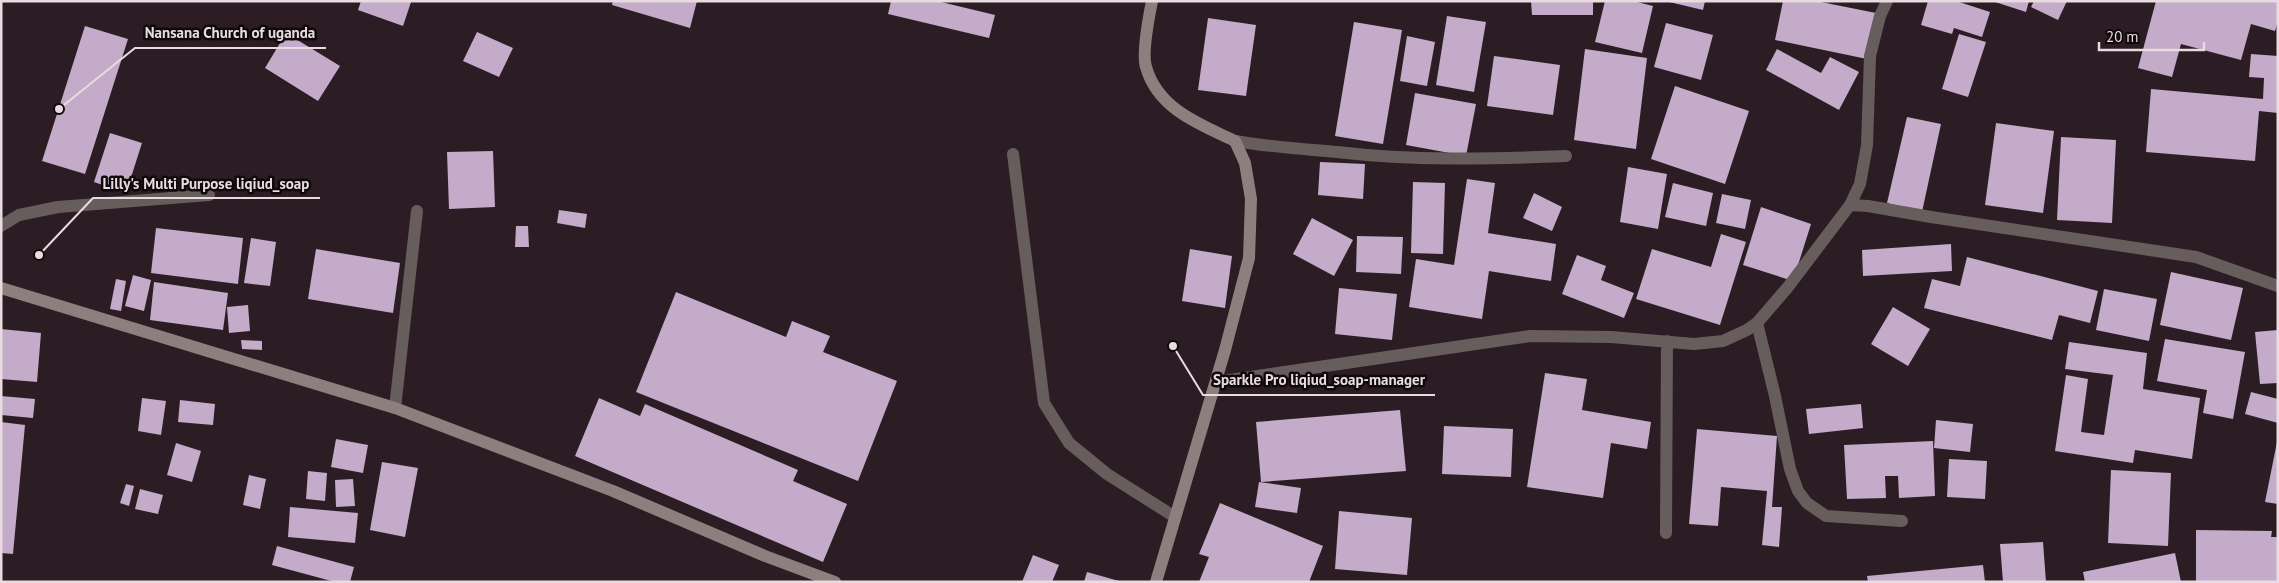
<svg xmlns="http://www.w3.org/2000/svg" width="2279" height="583" font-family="'PT Sans',sans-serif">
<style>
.building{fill:#c3abc9}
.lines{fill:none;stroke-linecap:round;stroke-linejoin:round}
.lane{stroke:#675d5d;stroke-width:12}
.street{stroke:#675d5d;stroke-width:12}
.secondary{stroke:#8e7f7e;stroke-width:12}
.leader{fill:none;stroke:#e8dce1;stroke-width:2}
.callout-dot{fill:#e8dce1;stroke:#10090c;stroke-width:2}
.callout-label{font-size:15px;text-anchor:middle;font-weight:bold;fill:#e8dce1;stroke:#10090c;stroke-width:5;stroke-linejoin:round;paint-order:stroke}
</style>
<rect width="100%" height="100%" fill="#2c1d24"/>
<path class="building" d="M361,1h48l2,1 -8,24 -45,-16z
M613,1h84l-7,27 -78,-23z
M891,1h46l58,14 -6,23 -101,-24z
M1531,1h62v14h-61z
M1605,1h28l20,5 -11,47 -47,-11z
M1665,1h40l-2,9z
M1783,1h33l60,12 -9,46 -92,-19z
M1928,1h28l34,11 -8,25 -28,-9 -2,6 -31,-9z
M1992,1h37l-3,11z
M2034,1h33l-9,19 -27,-13z
M2156,1h122v20l-3,10 -24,-7 -10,36 -60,-16 -9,33 -34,-9z
M1447,16l39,6 -12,70 -38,-7z
M1208,18l48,7 -10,71 -48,-6z
M1354,22l48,8 -19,114 -48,-8z
M1666,23l47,12 -12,45 -47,-13z
M85,26l43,13 -43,135 -43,-13z
M477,32l36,16 -14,29 -36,-16z
M286,33l54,33 -22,35 -53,-33z
M1959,34l27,8 -18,55 -26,-8z
M1407,36l28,6 -8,44 -27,-5z
M1585,49l62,9 -11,91 -62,-9z
M1777,49l44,24 9,-16 29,15 -20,38 -73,-40z
M2251,54l27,2v57l-19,-2 -4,50 -109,-9 5,-63 112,10 1,-21 -15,-1z
M1494,56l66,9 -7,50 -66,-9z
M1675,86l74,25 -24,73 -74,-25z
M1415,93l61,11 -10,52 -60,-11z
M1907,117l34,7 -19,88 -35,-9z
M1996,123l58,8 -11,82 -58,-8z
M110,133l32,10 -16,50 -32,-11z
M2061,137l55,3 -4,83 -55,-3z
M493,151l2,56 -46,2 -2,-57z
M1320,162l45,2 -2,35 -45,-4z
M1628,167l39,7 -9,55 -38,-7z
M1467,179l28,4 -7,50 68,11 -5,37 -62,-10 -7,48 -73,-12 7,-48 38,6z
M1413,182l32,1 -2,71 -32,-1z
M1673,183l40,10 -7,33 -41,-9z
M1534,193l28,14 -10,24 -29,-13z
M1722,194l29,6 -6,29 -29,-6z
M1761,207l50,17 -18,57 -50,-16z
M559,210l28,4 -2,14 -28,-5z
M1312,218l41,22 -19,36 -41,-22z
M516,226h12l1,21h-14z
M156,228l87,10 -5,46 -87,-11z
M1721,234l25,8 -26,83 -84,-26 16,-50 59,18z
M1357,236l46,1 -2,37 -45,-2z
M251,238l25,4 -6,44 -26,-3z
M1951,244l1,27 -89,5 -1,-26z
M316,249l84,14 -7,50 -85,-14z
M1190,249l42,7 -7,52 -43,-7z
M1577,255l29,11 -5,14 33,13 -10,25 -62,-24z
M1967,257l131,34 -8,32 -31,-8 -7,25 -128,-32 8,-29 28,7z
M2171,272l72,16 -12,52 -71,-15z
M133,275l18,5 -7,31 -19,-5z
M116,279l10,2 -5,30 -11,-2z
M154,282l74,11 -5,37 -73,-10z
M1339,288l58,6 -5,46 -57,-6z
M2104,289l53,10 -8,42 -53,-11z
M676,292l110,45 6,-16 38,15 -7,16 74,29 -39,100 -222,-89z
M248,305l2,26 -21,2 -2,-26z
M1893,307l37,22 -22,37 -37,-22z
M1,329l40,4 -4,49 -36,-3z
M2278,330v53l-18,1 -5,-52z
M2165,339l80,13 -12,67 -30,-6 4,-23 -50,-9z
M241,340l21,1v9l-20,-1z
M2069,342l78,11 -4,36 57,9 -8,61 -57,-9 -2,13 -78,-12 11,-76 22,4 -7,53 23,3 9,-60 -48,-6z
M1545,373l42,6 -5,31 69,12 -4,27 -36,-6 -8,55 -76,-11z
M2251,392l27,7v24l-33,-9z
M1,396l34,3 -2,19 -32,-3z
M142,398l24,3 -5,34 -23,-4z
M599,398l41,18 5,-12 153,66 -5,11 54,23 -24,58 -248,-106z
M180,400l35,4 -2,21 -35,-3z
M1861,404l2,24 -54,6 -3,-25z
M1400,410l6,61 -145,11 -5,-60z
M1936,420l37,4 -3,28 -36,-4z
M1,422l24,3 -12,129 -12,-1z
M1444,426l69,3 -2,48 -69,-3z
M1697,429l80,7 -5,71h10l-3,40 -17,-2 5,-54 -46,-4 -3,39 -29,-2z
M336,439l32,6 -5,28 -32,-6z
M1933,441l2,55 -36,2 -1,-22h-13l1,22 -39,1 -3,-54z
M2277,442l1,1v61l-13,-2z
M176,443l25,8 -9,31 -25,-7z
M1949,459l38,2 -2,38 -38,-2z
M382,462l36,6 -13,69 -35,-7z
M2111,470l60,3 -3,73 -60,-3z
M308,471l19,2 -2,28 -19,-2z
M249,475l17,4 -6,30 -17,-4z
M353,479l2,27 -19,1 -1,-27z
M1259,482l42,6 -4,25 -42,-6z
M126,484l8,2 -5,20 -9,-3z
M140,489l23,6 -5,19 -23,-5z
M1220,503l103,43 -14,36h-110l10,-25 -10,-3z
M290,507l68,6 -3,30 -67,-6z
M1339,511l73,7 -5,57 -72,-6z
M2196,530l76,1 -1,6h7v45h-82z
M2043,542l3,40h-43l-3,-38z
M277,546l77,21 -4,15h-15l-63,-17z
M2175,553l6,29h-96l-2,-10z
M1033,555l26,10 -7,17h-30z
M1983,565l2,17h-117l-1,-6z
M1087,572l32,9v1h-35z"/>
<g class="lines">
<path class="lane" d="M1013,154l31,249 25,40 38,31 68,43
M1,226l18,-11 39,-8 151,-12
M395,408l22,-197"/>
<path class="street" d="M1235,141c34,6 68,8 102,11 77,9 152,7 229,4
M1850,205l10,-21 7,-39 3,-89 10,-40 7,-15
M1757,323l18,73 15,73 8,22 9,12 19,13 76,5
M1216,382l314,-46 81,1 83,7 29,-3 24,-11 10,-7 31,-36 62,-82 18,1 63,11 265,40 82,29
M1666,533l1,-192"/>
<path class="secondary" d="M1152,1c-3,15 -10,53 -6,66 12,42 53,57 89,74l10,22 6,36 -2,59 -24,92 -69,232
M1,288l394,120 218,83 152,65 70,26"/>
</g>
<path class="leader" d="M59 109L135 48H326M39 255L93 198H320M1173 346L1203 395H1435"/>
<g class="callout-dot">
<circle cx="59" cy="109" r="5"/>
<circle cx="39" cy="255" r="5"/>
<circle cx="1173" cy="346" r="5"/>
</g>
<g class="callout-label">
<text x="230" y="38">Nansana Church of uganda</text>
<text x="206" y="189">Lilly's Multi Purpose liqiud_soap</text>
<text x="1319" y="385">Sparkle Pro liqiud_soap-manager</text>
</g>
<rect width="2279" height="583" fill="none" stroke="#e8dce1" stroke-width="5"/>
<path d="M2099 42v8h105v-8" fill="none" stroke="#e8dce1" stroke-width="2.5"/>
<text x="2106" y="42" font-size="15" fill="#e8dce1" stroke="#10090c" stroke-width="4" paint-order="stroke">20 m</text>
</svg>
